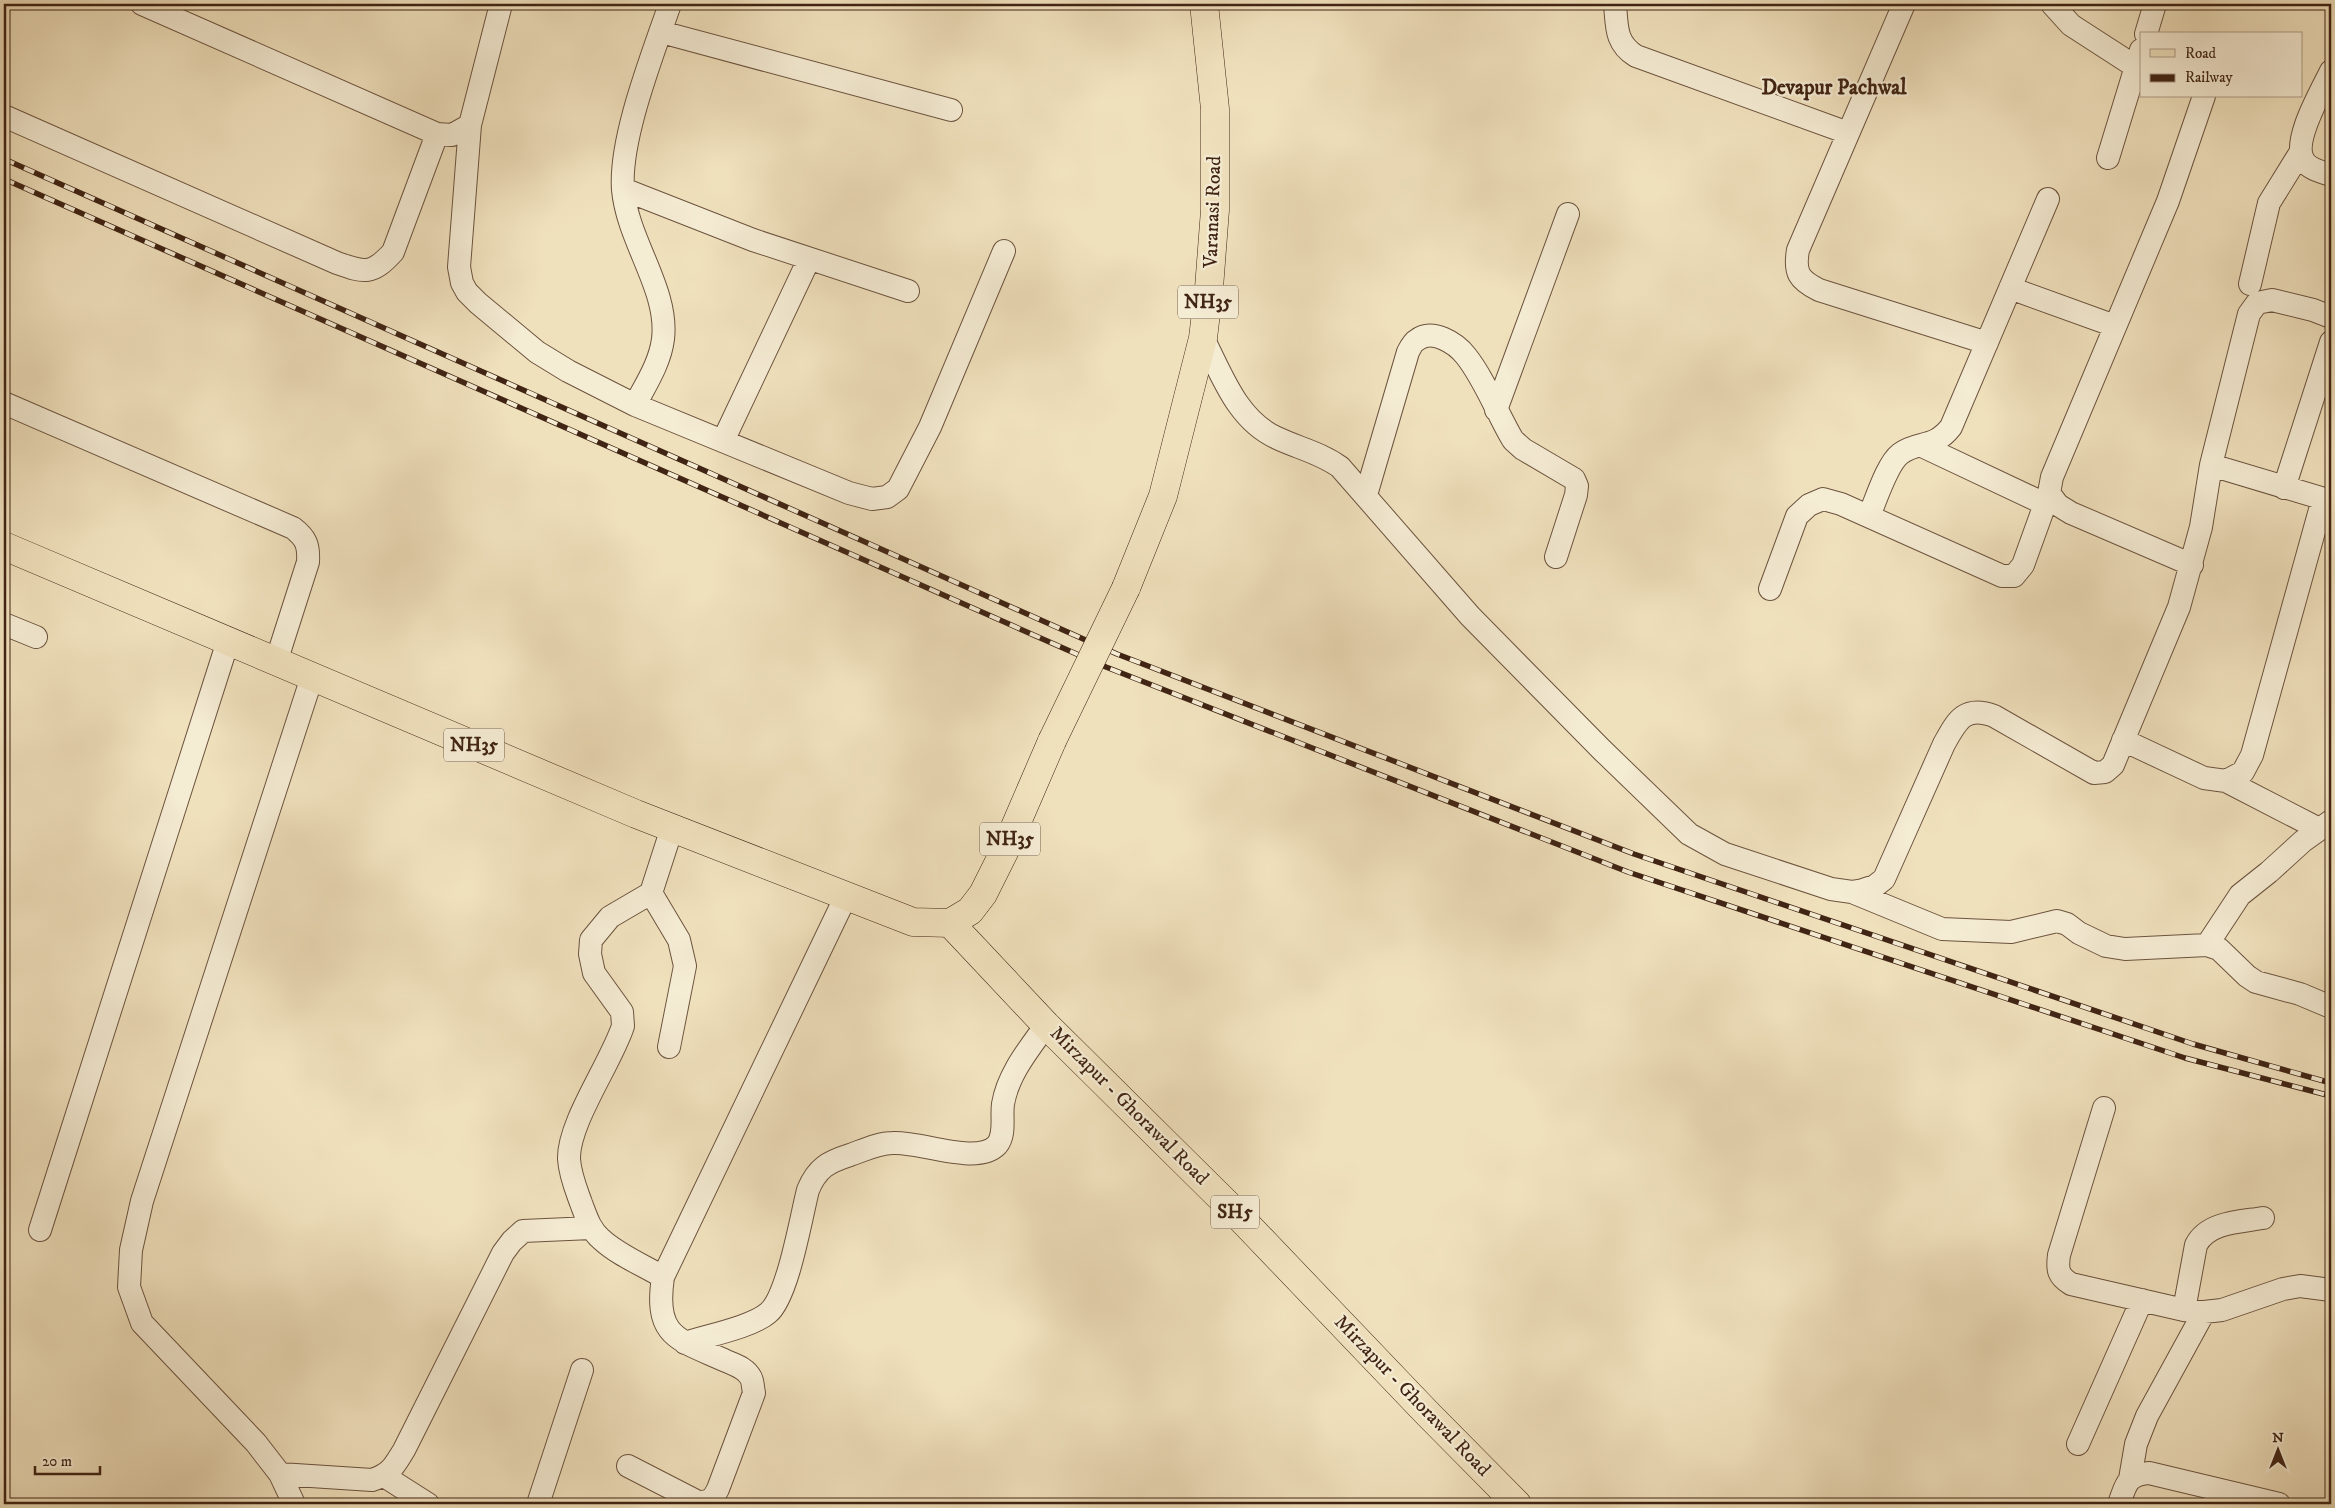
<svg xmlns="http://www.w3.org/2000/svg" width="2335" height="1508" font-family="'IM FELL DW Pica',serif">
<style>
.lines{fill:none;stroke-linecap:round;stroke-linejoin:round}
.minor-casing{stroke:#6c533e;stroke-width:24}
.major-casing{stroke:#402414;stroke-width:29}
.highway-casing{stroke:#402414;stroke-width:29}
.minor{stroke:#f5ecd4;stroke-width:22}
.major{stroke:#f0e1bd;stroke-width:28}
.highway{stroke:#f0e1bd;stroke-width:28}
.rail-casing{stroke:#402414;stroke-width:5.5}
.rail{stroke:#f5ecd4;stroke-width:4;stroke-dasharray:11;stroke-linecap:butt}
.highway-bridge-casing{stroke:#402414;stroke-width:29;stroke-linecap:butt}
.highway-bridge{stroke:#f0e1bd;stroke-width:28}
.labels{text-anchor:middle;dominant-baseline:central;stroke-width:4.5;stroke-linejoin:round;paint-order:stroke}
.shield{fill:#f5ecd4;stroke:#76604e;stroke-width:1}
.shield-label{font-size:19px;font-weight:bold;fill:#402414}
.street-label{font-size:20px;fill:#402414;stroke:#f5ecd4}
.neighbourhood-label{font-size:21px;font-weight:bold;fill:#402414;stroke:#f5ecd4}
</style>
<rect width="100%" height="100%" fill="#f0e1bd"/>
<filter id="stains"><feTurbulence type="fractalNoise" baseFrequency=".004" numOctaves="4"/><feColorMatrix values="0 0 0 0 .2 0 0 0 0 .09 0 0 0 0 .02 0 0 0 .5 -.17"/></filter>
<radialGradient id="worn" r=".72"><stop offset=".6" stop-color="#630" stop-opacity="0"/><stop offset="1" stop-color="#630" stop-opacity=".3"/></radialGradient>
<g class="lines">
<defs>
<path id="minor" d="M142,4l295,130 15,1 18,-10 31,-121
M1615,4c2,22 0,39 21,52l212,77
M1904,4l-106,246c-4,23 1,30 21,40l168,53
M2052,4l19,21 65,42
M661,32l290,78
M2146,34l9,-30
M2331,71c-9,19 -40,71 -27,90 5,8 18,11 27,14
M4,116l333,147c28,10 35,12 56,-11l44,-118
M470,125l-11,142 3,16 5,9 11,11 59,49 31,19 67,34 214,88 23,6 15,-2 11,-8 32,-62 74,-176
M2108,158l33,-108
M623,189l130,51 155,51
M2250,284l19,-81 31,-50
M2010,288l105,38
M1203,338c19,37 34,82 74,100 21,10 44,15 63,29l130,149 132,134 87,84 36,20 106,35 21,3 11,-2 12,-4 9,-7 60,-135c13,-23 20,-39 50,-28l100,57 11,-1 8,-7 66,-158 22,-80 10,-62 38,-151 8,-11 15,-3 41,10 18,7
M4,403l289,125c13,10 16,17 15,34l-32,100
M635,405c11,-21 25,-42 28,-66 6,-49 -35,-97 -40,-149 -4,-51 30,-136 47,-186
M1496,410l72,-196
M723,441l86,-182
M1922,446l123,58
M2211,465l120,36
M2284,488l47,-146
M1366,495l42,-143c2,-4 5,-10 9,-12 15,-12 39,3 49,16 19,24 31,57 47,84l10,9 51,30 3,7 -1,9 -20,62
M1869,516c7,-16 18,-52 31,-62 18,-14 33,-4 51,-27l97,-228
M2192,565l-121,-52 -13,-8 -9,-12 3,-16 116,-276 36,-105
M1770,589l27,-73 12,-11 14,-6 18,5 161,72h12l9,-11 26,-72
M4,624l32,13
M2123,740l81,38 22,3 17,-9 9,-17 71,-256
M2226,781l93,48
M1852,892l90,37 69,3 46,-11 10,3 12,9 27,13 19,3 82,-4 12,4 28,27 9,6 44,12 31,13
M651,893l28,47 6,26 -16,81
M2207,945l33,-50 29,-23 34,-31 28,-20
M2104,1108l-45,147c-2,15 -1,21 12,29l113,26 20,2 18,-2 61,-21 17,-3 31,4
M40,1230l188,-589
M663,1277c-20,-12 -45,-22 -62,-38 -11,-9 -15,-23 -20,-36 -5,-14 -11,-28 -12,-44 -1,-36 42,-96 54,-133l-1,-14 -28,-39 -4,-19 1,-14 19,-23 41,-24 21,-65
M2184,1310l12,-65c12,-23 43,-23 67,-27
M685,1343c21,-7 67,-16 83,-30 20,-16 33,-96 40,-123 9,-22 20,-28 42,-35 14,-5 28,-12 43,-12 27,-2 84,23 104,2 9,-11 4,-28 6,-41 5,-30 26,-55 43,-79
M2078,1444l64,-144
M628,1466l70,36c12,0 15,-3 20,-13l36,-96c-1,-4 -1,-11 -3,-15 -5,-10 -16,-13 -25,-17 -49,-22 -72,-24 -63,-84l183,-381
M280,1474l92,6c19,-6 22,-14 32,-30l99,-197 9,-12 11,-10 68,-3
M384,1476l44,28
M2130,1479l6,-35 11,-28 57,-104
M294,1504l-14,-30 -24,-31 -114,-120 -13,-36 2,-37 11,-49 170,-524
M538,1504l44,-134
M2119,1504c7,-19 7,-29 30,-31l130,31"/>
<path id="major" d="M950,923l96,102 184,182 196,205 91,92"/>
<path id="highway" d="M4,546l632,268 277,108 37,1 20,-12 13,-17 22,-44 47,-109
M1126,588l37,-92 40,-158 6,-50 6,-78v-101l-11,-105"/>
</defs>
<use href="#minor" class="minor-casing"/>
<use href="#major" class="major-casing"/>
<use href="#highway" class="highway-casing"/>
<use href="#minor" class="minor"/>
<use href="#major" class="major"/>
<use href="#highway" class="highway"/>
<defs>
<path id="rail" d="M4,159l1113,495 517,200 559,190 138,39
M4,179l1102,488 522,205 557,186 146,38"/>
</defs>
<use href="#rail" class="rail-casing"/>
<use href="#rail" class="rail"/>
<defs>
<path id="highway-bridge" d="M1052,741l74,-153"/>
</defs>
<use href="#highway-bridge" class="highway-bridge-casing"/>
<use href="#highway-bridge" class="highway-bridge"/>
</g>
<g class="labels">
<g class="shield">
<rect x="1178" y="285.5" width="60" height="33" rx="4"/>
<rect x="444" y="728.5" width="60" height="33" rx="4"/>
<rect x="980" y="822.5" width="60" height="33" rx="4"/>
<rect x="1211" y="1195.5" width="48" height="33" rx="4"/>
</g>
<g class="shield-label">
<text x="1208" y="302">NH35</text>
<text x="474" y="745">NH35</text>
<text x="1010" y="839">NH35</text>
<text x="1235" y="1212">SH5</text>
</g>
<g class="street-label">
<text transform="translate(1213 212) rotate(-88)">Varanasi Road</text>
<text transform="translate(1129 1106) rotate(45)">Mirzapur - Ghorawal Road</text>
<text transform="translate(1412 1396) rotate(46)">Mirzapur - Ghorawal Road</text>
</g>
<g class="neighbourhood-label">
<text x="1834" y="88">Devapur Pachwal</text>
</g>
</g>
<rect width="2335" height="1508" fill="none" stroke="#f0e1bd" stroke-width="20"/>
<rect x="5" y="5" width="2325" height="1498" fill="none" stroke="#402414" stroke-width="2.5"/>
<rect x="10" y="10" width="2315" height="1488" fill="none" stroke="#402414"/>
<rect x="2140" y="32" width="162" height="65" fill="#f5ecd4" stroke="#ad9c87"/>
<rect x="2150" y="49" width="25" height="8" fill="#f0e1bd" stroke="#ad9c87"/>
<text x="2185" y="58" font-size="15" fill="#402414">Road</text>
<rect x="2150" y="74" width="25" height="8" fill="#402414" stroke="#ad9c87"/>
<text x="2185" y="82" font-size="15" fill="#402414">Railway</text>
<g transform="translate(2278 1450)" stroke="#f5ecd4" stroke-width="4" paint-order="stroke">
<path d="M0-4L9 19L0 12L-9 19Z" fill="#402414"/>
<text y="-8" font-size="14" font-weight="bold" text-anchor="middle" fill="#402414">N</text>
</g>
<path d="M35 1466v8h65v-8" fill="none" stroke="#402414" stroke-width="2.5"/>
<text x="42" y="1466" font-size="15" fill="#402414" stroke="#f5ecd4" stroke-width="4" paint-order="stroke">20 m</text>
<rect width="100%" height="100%" filter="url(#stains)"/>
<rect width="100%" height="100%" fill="url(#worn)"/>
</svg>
